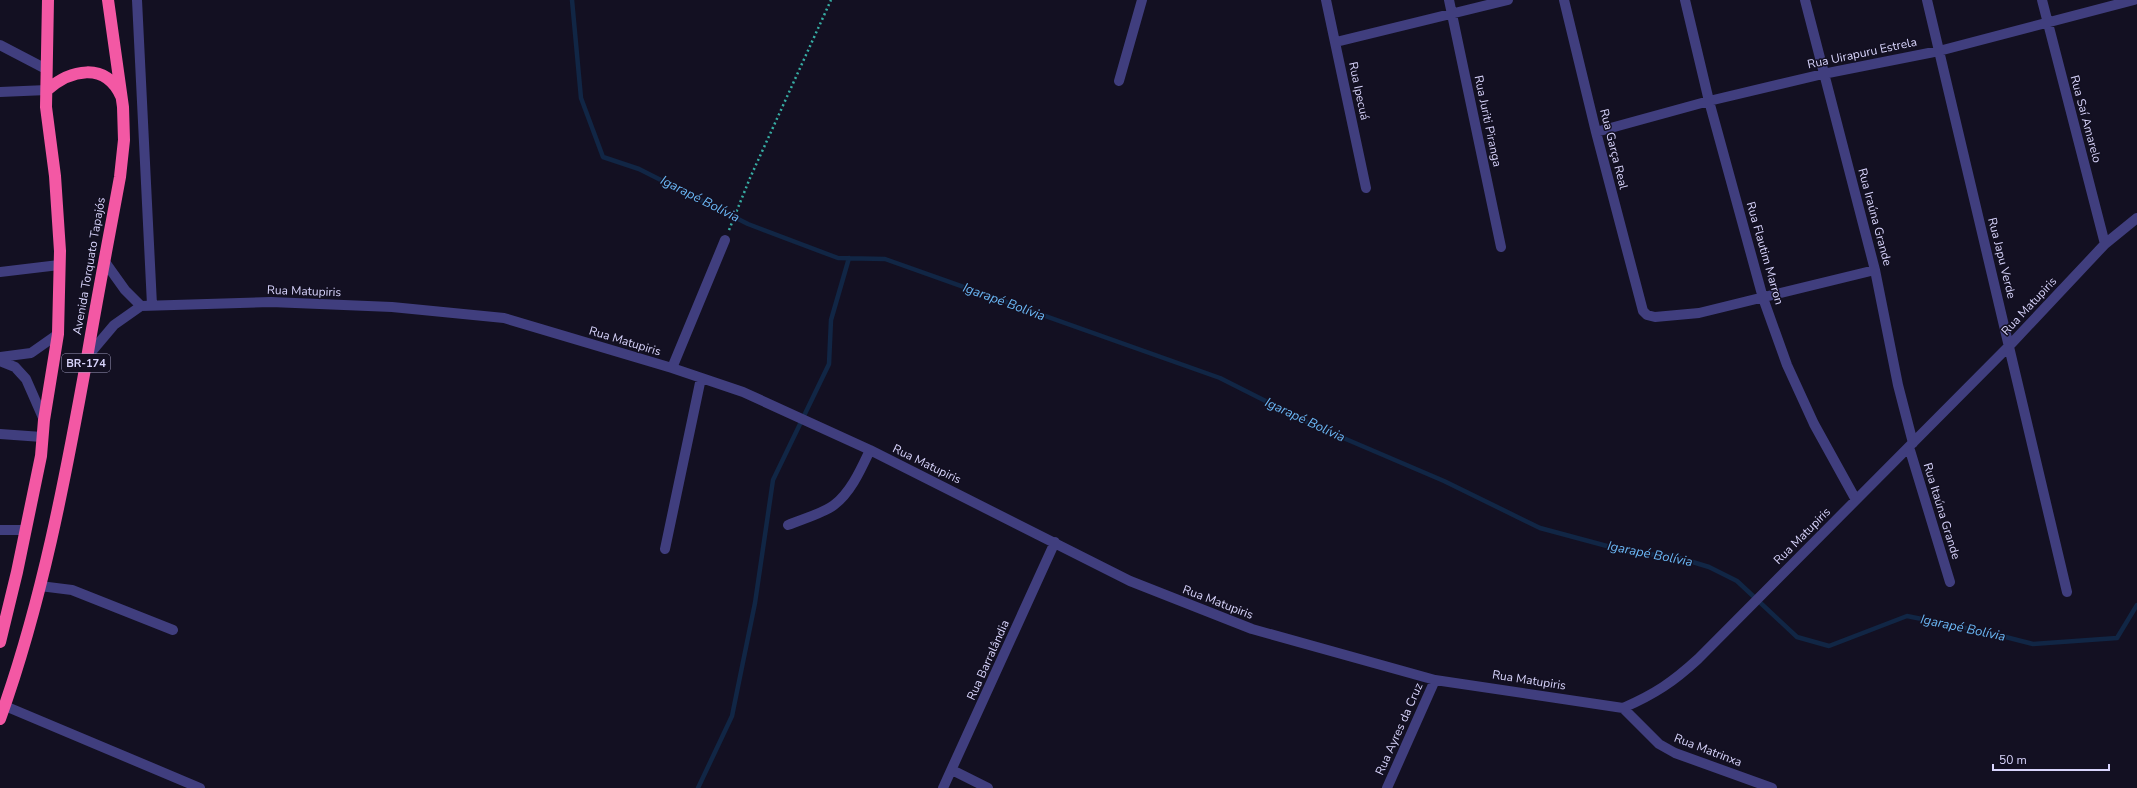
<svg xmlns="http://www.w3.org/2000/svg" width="2137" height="788" font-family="'Nunito Sans',sans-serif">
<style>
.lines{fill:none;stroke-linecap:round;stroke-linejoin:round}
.stream{stroke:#112645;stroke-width:4.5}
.path{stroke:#37ada4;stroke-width:2.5;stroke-dasharray:2 3;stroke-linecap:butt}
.minor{stroke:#403e7e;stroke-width:10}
.highway{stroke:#f358a4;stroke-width:12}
.labels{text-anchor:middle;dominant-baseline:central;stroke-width:3;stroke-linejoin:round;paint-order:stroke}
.shield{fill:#131022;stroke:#9d99bb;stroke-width:1}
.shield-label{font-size:11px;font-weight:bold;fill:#d8d4fc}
.street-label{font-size:12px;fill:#d8d4fc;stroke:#131022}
.water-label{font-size:13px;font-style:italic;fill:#6ab6f4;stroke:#131022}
</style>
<rect width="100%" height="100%" fill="#131022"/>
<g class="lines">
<path class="stream" d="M572,0l9,98 22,59 36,12 109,55 90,34 47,1 335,119 93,47 131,56 96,47 93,25 40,3 36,11 28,14 60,56 32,9 78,-30 83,17 43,11 84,-6 20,-33
M698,788l34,-72 23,-113 18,-123 56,-116 2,-44 18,-62"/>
<path class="path" d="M729,230l21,-52 81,-178"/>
<path class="minor" d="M137,0l15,305
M1326,0l40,188
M1449,0l52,247
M1564,0l32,132 47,179 4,4 8,2 44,-4 176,-43
M1685,0l24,101 54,197 24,67 27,59 42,76
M1805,0l70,270 23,115 15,58
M1927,0l140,592
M2042,0l63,244
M1336,42l172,-42
M0,45l46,24
M1119,81l23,-81
M0,92l47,-2
M1596,132l113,-31 114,-27 116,-23 195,-51
M105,262l20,28 16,16
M0,272l59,-7
M0,357l31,-4 27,-19
M87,357l27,-32 27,-19 130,-4 121,5 112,11 168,50 71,24 127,58 260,131 122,48 183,51 188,28c32,-14 50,-26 75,-49l312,-314 95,-101 32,-26
M0,361l15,6 11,12 18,41
M672,368l53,-128
M0,434l42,3
M1909,447l41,135
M788,525c14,-6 34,-11 46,-20 17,-13 27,-36 36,-55
M0,530h24
M665,549l36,-171
M40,586l32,4 101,40
M5,706l195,82
M1623,708l36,36 16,9 97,35
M952,770l36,18
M943,788l112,-246
M1387,788l48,-108"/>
<path class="highway" d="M47,90c23,-20 58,-29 74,6
M0,642l17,-70 24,-116 3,-36 14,-86 2,-83 -5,-75 -9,-69 2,-107
M0,719c42,-117 65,-239 87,-361 10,-60 22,-121 33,-181l4,-37 -1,-33 -15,-107"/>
</g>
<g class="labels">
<rect class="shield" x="62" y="354" width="48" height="18" rx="3"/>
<g class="shield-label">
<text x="86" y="363">BR-174</text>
</g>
<g class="street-label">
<text transform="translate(1862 53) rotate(-12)">Rua Uirapuru Estrela</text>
<text transform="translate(1359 91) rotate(78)">Rua Ipecuá</text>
<text transform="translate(2086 119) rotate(75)">Rua Saí Amarelo</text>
<text transform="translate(1488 121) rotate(78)">Rua Juriti Piranga</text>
<text transform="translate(1614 149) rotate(76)">Rua Garça Real</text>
<text transform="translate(1875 217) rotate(75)">Rua Iraúna Grande</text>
<text transform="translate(1765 253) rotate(74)">Rua Flautim Marron</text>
<text transform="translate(2002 258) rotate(76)">Rua Japu Verde</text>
<text transform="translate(89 266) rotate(-80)">Avenida Torquato Tapajós</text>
<text transform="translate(304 291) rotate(2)">Rua Matupiris</text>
<text transform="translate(2029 306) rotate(-47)">Rua Matupiris</text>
<text transform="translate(625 341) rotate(17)">Rua Matupiris</text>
<text transform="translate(927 464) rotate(26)">Rua Matupiris</text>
<text transform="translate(1942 511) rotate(73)">Rua Itaúna Grande</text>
<text transform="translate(1802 536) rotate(-45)">Rua Matupiris</text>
<text transform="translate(1218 602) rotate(21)">Rua Matupiris</text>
<text transform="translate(988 660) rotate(-66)">Rua Barralândia</text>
<text transform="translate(1529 680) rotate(9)">Rua Matupiris</text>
<text transform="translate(1399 729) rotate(-66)">Rua Ayres da Cruz</text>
<text transform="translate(1708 750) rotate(21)">Rua Matrinxa</text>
</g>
<g class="water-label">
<text transform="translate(700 199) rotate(27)">Igarapé Bolívia</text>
<text transform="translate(1004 302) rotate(20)">Igarapé Bolívia</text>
<text transform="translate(1305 420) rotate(25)">Igarapé Bolívia</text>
<text transform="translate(1650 554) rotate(11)">Igarapé Bolívia</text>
<text transform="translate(1963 628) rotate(12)">Igarapé Bolívia</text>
</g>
</g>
<path d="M1993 764v6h116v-6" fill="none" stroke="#d8d4fc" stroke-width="2"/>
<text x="1999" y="764" font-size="12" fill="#d8d4fc" stroke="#131022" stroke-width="3" paint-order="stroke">50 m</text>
</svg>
